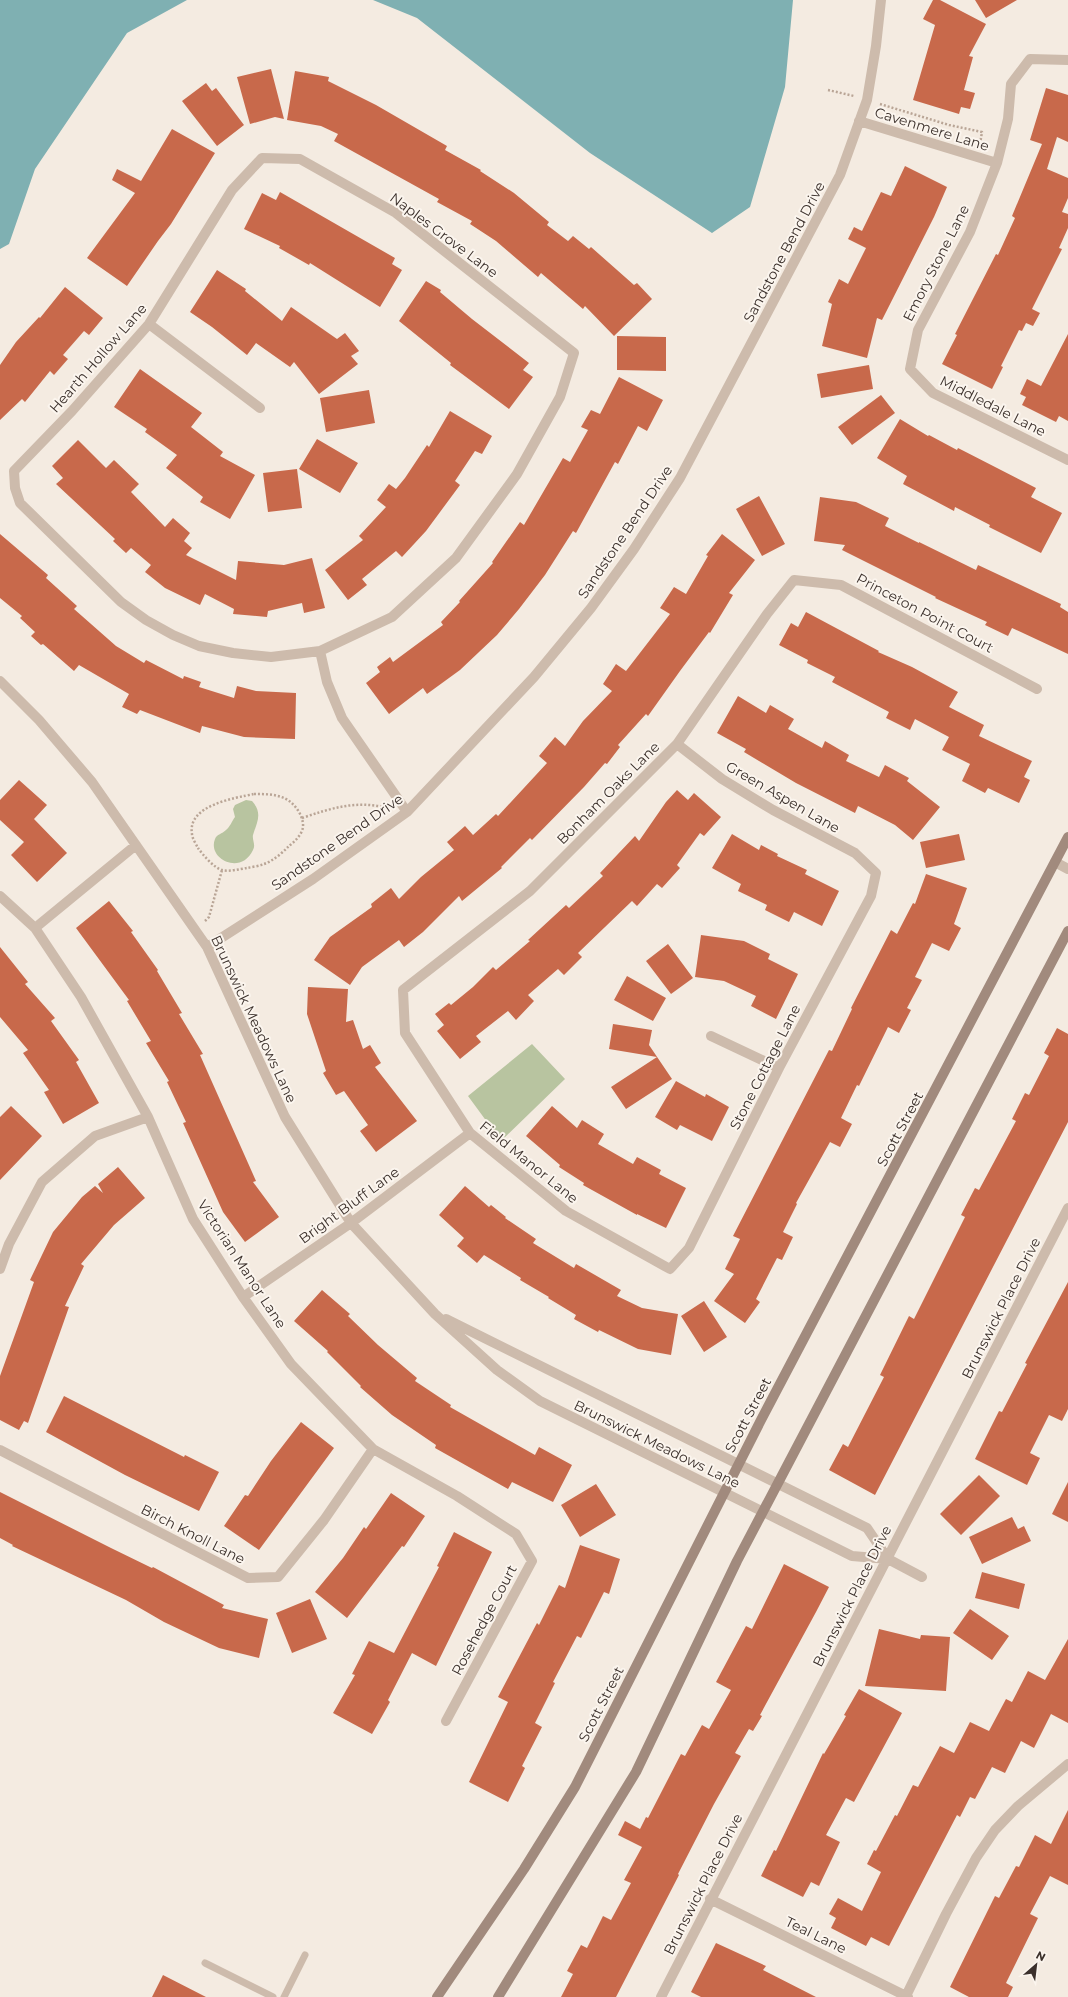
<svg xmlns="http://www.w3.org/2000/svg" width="1068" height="1997" font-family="Montserrat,sans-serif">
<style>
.green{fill:#b8c4a0}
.water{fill:#7fb0b2}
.building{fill:#c8694b}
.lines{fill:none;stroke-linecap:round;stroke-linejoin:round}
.path{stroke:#b9a596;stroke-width:2.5;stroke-dasharray:2 2;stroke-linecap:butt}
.service{stroke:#cdbbac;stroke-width:7}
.minor{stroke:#cdbbac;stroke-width:10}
.secondary{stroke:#a18a7d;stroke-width:10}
.labels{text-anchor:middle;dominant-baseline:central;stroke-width:4;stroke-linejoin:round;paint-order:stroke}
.street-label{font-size:14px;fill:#3b302b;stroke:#fbf5ee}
</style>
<rect width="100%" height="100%" fill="#f4ebe1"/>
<path class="green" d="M246,800l6,1c11,12 5,21 1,34 -1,5 3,10 0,15 -12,26 -46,9 -38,-11 2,-5 7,-5 11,-9 4,-3 6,-9 9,-13l-2,-8 2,-4z
M532,1044l33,35 -64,62 -33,-45z"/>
<path class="water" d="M0,0h187l-60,33 -92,136 -26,75 -9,5z
M373,0h420l-8,87 -35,120 -38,26 -122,-80 -173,-135z"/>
<path class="building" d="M933,0h7l46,24 -17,32 4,1 -9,33 11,3 -5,16 -9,-2 -2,7 -46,-14 22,-75 -12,-6z
M975,0h42l-31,18z
M271,69l13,50 -9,-2 -25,7 -13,-47z
M295,71l34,6 -1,4 48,24 71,41 -2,4 36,20 -1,1 34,22 35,29 -2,3 21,16 5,-5 16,13 2,-2 43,38 3,-2 15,16 -38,37 -29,-30 -2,3 -42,-36 -3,4 -42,-36 -26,-17 2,-3 -35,-19 2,-3 -105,-58 4,-7 -17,-8 -34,-6z
M206,83l6,8 4,-3 28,37 -27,21 -35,-45z
M1046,88l22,7v47l-11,-5 -10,32 21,9v20l-6,14 6,2v14l-9,20 3,1 -30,60 8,4 -7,13 -7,-3 -4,8 -3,-1 -18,36 2,1 -11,22 -50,-25 15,-29 -2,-1 41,-80 2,1 17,-37 -3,-2 30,-72 -12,-4z
M172,129l43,24 -44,71 -13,17 -31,45 -40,-28 48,-65 -23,-13 5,-11 24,12z
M905,166l42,21 -13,30 -52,103 -5,-2 -10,40 -45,-12 10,-42 -4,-2 11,-23 9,5 18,-36 -18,-9 6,-12 8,4 19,-39 10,4z
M280,192l115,66 -3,6 10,6 -22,37 -70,-44 -1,2 -30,-17 1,-2 -36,-17 18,-36 14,7z
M217,270l29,19 -1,2 37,30 9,-14 46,32 8,-6 14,18 -8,5 7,8 -39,30 -25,-32 -4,5 -34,-24 -9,12 -35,-28 -22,-15z
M426,281l15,9 -1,2 32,27 57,44 -6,7 10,7 -24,32 -59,-44 1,-2 -52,-42z
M65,287l38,31 -14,17 -5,-4 -21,24 5,4 -14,16 -4,-4 -25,31 -3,-3 -22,21v-55l16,-23 23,-25 1,1z
M1068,334v87l-9,-5 -3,6 -34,-17 4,-8 -6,-3 7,-15 14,7z
M617,336l49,1v34l-49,-1z
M869,365l4,24 -52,9 -4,-24z
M140,369l62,44 -11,14 32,25 -3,4 35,19 -25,44 -30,-17 3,-5 -37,-29 11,-13 -32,-23 2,-3 -33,-22z
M619,377l44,23 -16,31 -9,-5 -20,38 -3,-2 -39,71 -3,-2 -28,44 -26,34 -22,26 -37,35 -33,24 -4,-6 -34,26 -23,-31 14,-11 -3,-5 13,-10 3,5 50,-37 -2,-3 19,-20 -1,-1 34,-38 -1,-1 28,-40 4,3 39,-67 7,4 18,-32 -7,-3 10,-17 9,4z
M369,390l6,33 -49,9 -6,-34z
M881,395l14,18 -43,32 -14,-18z
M450,411l42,25 -10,18 -7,-3 -20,30 5,4 -34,46 -24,26 -6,-6 -34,28 5,6 -19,15 -23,-30 38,-30 -4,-4 27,-29 -9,-7 12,-16 7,5 9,-11 22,-33 2,2z
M900,419l28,17 1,-1 28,15 1,-2 78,40 -5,9 31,16 -21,40 -52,-26 1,-2 -35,-18 -1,4 -51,-27 4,-8 -30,-18z
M317,439l41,24 -18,30 -41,-24z
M78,440l28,28 8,-8 25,24 -8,8 34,35 8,-9 17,15 -6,8 8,7 -6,7 50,25 2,-19 46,4 28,-7 13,50 -21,5 -2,-10 -34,8 -1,6 -34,-3 1,-5 -29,-15 -5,11 -35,-17 -20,-16 6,-7 -20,-17 -5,5 -13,-12 2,-2 -59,-55 7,-6 -11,-12z
M297,469l5,39 -34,4 -5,-39z
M759,496l26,48 -23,12 -26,-47z
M820,497l36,5 33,16 -4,8 34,17v-1l57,28 2,-5 83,39 -1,3 8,5v42l-56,-26 -4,8 -23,-11 2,-3 -52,-24 1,-1 -94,-47 3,-5 -31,-4z
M0,534l48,41 -2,3 31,28 -3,3 42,37 28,17 2,-3 37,19 1,-3 17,6 -2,5 35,11 3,-12 19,5 40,2 -1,46 -51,-2 -42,-11 -2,7 -60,-23 -3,4 -15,-7 7,-13 -50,-29 -5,6 -31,-27 -2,1 -10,-9 4,-4 -15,-14 2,-2 -22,-18z
M722,534l33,26 -26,33 4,2 -23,38 -1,-1 -29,39 -32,45 -2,-2 -28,31 2,2 -13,17 -2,-1 -21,24 -52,53 -2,-2 -29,29 1,1 -40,33 -3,-5 -36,36 -19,15 -5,-7 -37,27 -12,18 -36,-25 16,-23 42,-30 -1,-3 20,-16 8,11 22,-22 33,-27 -7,-8 18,-16 8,9 23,-21 2,2 49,-53 -8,-7 16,-19 10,9 18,-25 29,-30 -9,-7 13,-20 10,7 44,-57 -10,-6 14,-21 12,7 22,-38 -2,-1z
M806,612l73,39 -1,1 34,15 46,25 -9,15 35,18 -5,11 53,25 -8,16 6,3 -11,23 -31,-15 -3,5 -23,-12 8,-17 -28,-14 7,-13 -34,-18 -5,11 -24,-12 3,-6 -57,-30 3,-5 -28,-14 1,-3 -29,-15 12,-22 7,4z
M738,696l28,17 4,-8 24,14 -6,10 34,19 3,-7 24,14 -3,6 33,16 6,-12 24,13 -2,3 33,26 -27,33 -18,-15 -37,-19 -3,7 -59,-30 -52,-31 2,-3 -29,-16z
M19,780l28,25 -13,14 33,34 -30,29 -26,-27 13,-13 -24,-22v-20z
M677,790l11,10 6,-7 27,24 -17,19 -4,-3 -23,32 3,3 -18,20 -5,-4 -20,22 -5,-5 -54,52 4,4 -18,18 -6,-6 -30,26 6,6 -18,19 -8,-9 -32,25 5,6 -21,17 -23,-28 7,-6 -9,-11 14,-11 2,2 22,-18 20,-20 3,3 34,-29 -2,-1 38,-35 3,3 34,-32 -3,-3 35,-37 4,5 27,-39z
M732,834l27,16 2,-5 17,9 -1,2 30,14 -2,4 34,17 -17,35 -28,-14 -5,10 -24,-12 2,-5 -29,-14 3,-7 -29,-16z
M959,834l6,26 -39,8 -6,-26z
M926,874l41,14 -13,36 7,4 -12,23 -17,-8 -17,34 7,3 -15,28 4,2 -12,23 -11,-6 -29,59 -2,-1 -16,33 11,6 -12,23 -10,-5 -34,61 1,1 -14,28 10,5 -11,23 -5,-2 -21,41 4,3 -15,21 -31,-22 20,-27 -9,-5 15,-30 -7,-3 96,-186 3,1 20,-42 -1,-1 40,-78 6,4 16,-31 2,1z
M109,901l24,30 -2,1 27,38 -1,1 25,42 -3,1 24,40 -3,1 56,126 -3,1 26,35 -34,25 -22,-30 -40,-89 3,-1 -19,-40 2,-1 -23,-38 5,-2 -24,-40 2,-1 -53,-72z
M701,935l43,6 26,13 -2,5 30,15 -22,45 -25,-13 5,-10 -32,-15 -29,-4z
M668,944l25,34 -22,16 -25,-33z
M0,947l28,35 -3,2 30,34 -4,3 28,39 -3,2 23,41 -36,21 -19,-32 5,-2 -26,-37 5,-3 -28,-33z
M627,976l39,22 -13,23 -39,-21z
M308,987l40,2 -2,33 7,-2 10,29 7,-4 11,18 -6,4 42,54 -41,31 -16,-21 8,-6 -24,-34 -8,4 -13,-22 3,-2 -19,-57z
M613,1024l39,6 -3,15 23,34 -46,30 -15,-22 46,-30 -48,-8z
M1057,1028l11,6v88l-193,373 -46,-25 14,-26 5,3 36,-70 -4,-2 29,-59 5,3 51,-102 -4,-2 14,-27 4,2 37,-69 -4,-2 13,-26 4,2 20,-39 -5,-3z
M676,1081l29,16 1,-3 23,13 -17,34 -32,-16 -3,5 -22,-13z
M11,1106l31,30 -42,44v-63z
M552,1106l25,22 5,-8 22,14 -6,10 35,20 4,-7 24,13 -2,4 27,14 -20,40 -29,-14v1l-54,-30 1,-2 -25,-16 1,-2 -34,-29z
M118,1167l27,31 -31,27 -33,39 3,2 -19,40 4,1 -41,116 -4,-2 -5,9 -19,-10v-44l34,-94 -4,-2 23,-48 29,-35 13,-11 8,7 -5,-9z
M465,1186l24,21 2,-2 15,12 -1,1 31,21 -3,4 41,25 2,-4 45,26 -4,6 25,12 36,6 -7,41 -33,-6 -39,-19 -1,2 -24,-13 2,-4 -28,-17 1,-1 -29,-17 1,-2 -37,-23 -7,8 -20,-17 7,-8 -25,-23z
M1068,1282v127l-6,12 -13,-6 -19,38 10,5 -13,27 -52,-26 24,-48 3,1 25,-48 -2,-1z
M322,1290l28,24 -2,2 30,29 39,33 -2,3 36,24 -1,2 85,48 4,-8 33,18 -19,37 -41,-20 -4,7 -73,-41 1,-3 -44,-30 -32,-28 1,-1 -34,-34 1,-1 -34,-30z
M704,1301l23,36 -23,15 -23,-36z
M64,1396l120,61 1,-2 34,17 -20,39 -74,-36 -79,-43z
M301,1422l33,26 -75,102 -35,-24 21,-31 3,1 23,-35z
M979,1475l21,21 -39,39 -21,-21z
M1068,1482v40l-16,-8z
M596,1484l20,31 -36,22 -19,-32z
M0,1492l111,56 41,20 1,-1 71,38 -2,3 46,11 -9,39 -40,-10 -55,-26 -38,-22 -114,-54 1,-1 -13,-7z
M391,1493l34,23 -21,31 -2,-1 -55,72 -32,-26 28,-34 21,-31 2,2z
M1012,1517l6,12 6,-3 7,15 -49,23 -13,-27z
M454,1532l38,20 -56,114 -24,-13 -24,47 2,2 -18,32 -39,-21 22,-38 -3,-1 17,-33 25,12 45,-86 -2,-1z
M580,1545l40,14 -11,35 -5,-2 -23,46 -4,-2 -24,46 2,1 -20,40 7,4 -20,39 3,2 -17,34 -39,-20 39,-80 -10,-5 39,-74 2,2 20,-40 6,3z
M784,1564l45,23 -13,25 -56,103 2,1 -9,15 -4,-2 -14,24 6,3 -27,48 -36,70 1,1 -63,122h-55l12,-23 -6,-3 14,-26 6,3 16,-32 8,4 20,-37 -7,-3 18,-33 -24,-12 7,-14 15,8 6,-12 2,1 33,-64 4,2 17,-31 7,4 22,-39 -15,-8 30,-56 6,3z
M982,1572l43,12 -6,25 -44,-11z
M310,1599l17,40 -35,14 -16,-40z
M970,1609l39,27 -17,24 -39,-27z
M879,1629l41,10 1,-4 29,2 -4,54 -81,-5z
M1068,1639v84l-17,-9 -17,34 -13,-7 -16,32 -13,-6 -17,32 -5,-2 -10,20 -3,-2 -68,131 -18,-9 -5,9 -35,-18 5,-10 -7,-4 9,-16 24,13 19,-39 -14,-8 7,-14 2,1 19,-36 2,1 16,-31 5,2 22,-41 14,7 16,-31 19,9 17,-32 6,3 16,-31 17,9z
M859,1689l43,24 -48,89 -8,-4 -20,37 14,7 -21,44 -8,-4 -8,15 -42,-21 13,-26 2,1 47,-98 1,1 22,-38 -2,-1z
M1068,1810v75l-18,-9 -20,38 8,4 -32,65 7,4 -5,10h-39l-19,-10 45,-91 4,2 17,-32 3,1 16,-32 16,9z
M716,1943l50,23 -3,4 53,27h-115l-10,-5z
M163,1975l43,22h-54z"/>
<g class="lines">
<path class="path" d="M828,90l26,6
M880,104l69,21 33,7 -2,12
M254,794c10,0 21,0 30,4 10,4 20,18 19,29 -1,8 -9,15 -14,19 -7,7 -16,15 -25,18 -5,2 -12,3 -17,4 -7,1 -18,4 -25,2 -8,-2 -19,-15 -24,-22 -2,-4 -6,-10 -6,-14 -5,-29 43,-36 62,-40z
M302,818c30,-10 54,-18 85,-10
M205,921l4,-4 13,-47"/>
<path class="service" d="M205,1963l68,34
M284,1997l21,-42"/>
<path class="minor" d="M1068,60l-38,-1 -19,25 -3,35 -11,44 -27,69 -52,98 -8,39 23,24 135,67
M859,121l138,42
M262,158l38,1 96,54 178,140 -14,44 -43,77 -61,84 -64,59 -72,34 -49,6 -38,-4 -34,-7 -26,-11 -27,-15 -25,-18 -101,-99 -5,-15 -1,-17 58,-60 77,-87 83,-134z
M149,324l111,84
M320,651l7,31 15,36 65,94
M0,681l39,39 53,62 115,165 78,170 66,106 84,91 62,56 43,31 312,155 36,3 34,18
M677,744l45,35 51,31 82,43 21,20 -5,23 -92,172 -90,180 -19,21 -104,-58 -96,-78 -65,-100 -2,-43 127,-99 147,-147 90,-130 27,-34 47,5 196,104
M1055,862l13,7
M0,896l35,32 46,69 67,120 45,102 50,78 48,67 82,85 84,47 59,38 16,27 -86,160
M35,928l101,-83
M207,947l106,-68 94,-67 127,-135 57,-69 43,-59 46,-71 160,-303 27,-75 9,-54 5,-46
M711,1036l68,32
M0,1269l9,-25 33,-62 53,-46 53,-19
M243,1297l108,-74 119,-90
M446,1319l421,209 21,31
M0,1450l248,128 30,-1 46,-57 49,-71
M710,1899l198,98
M906,1996l40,-82 30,-56 19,-28 23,-24 50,-42
M661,1997l407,-789"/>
<path class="secondary" d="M437,1997l87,-128 51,-82 186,-367 307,-583
M498,1997l138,-225 101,-211 331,-630"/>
</g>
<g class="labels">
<g class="street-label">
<text transform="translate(932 129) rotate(17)">Cavenmere Lane</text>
<text transform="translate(444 235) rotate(37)">Naples Grove Lane</text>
<text transform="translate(784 252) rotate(-62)">Sandstone Bend Drive</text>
<text transform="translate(936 263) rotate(-63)">Emory Stone Lane</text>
<text transform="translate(98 358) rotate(-49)">Hearth Hollow Lane</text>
<text transform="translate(993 406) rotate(27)">Middledale Lane</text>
<text transform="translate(625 532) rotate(-56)">Sandstone Bend Drive</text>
<text transform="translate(925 613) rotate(28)">Princeton Point Court</text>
<text transform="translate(608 793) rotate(-45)">Bonham Oaks Lane</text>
<text transform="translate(783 797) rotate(30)">Green Aspen Lane</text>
<text transform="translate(337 842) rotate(-35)">Sandstone Bend Drive</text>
<text transform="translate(254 1019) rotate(65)">Brunswick Meadows Lane</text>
<text transform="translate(765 1067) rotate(-63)">Stone Cottage Lane</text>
<text transform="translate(900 1129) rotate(-62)">Scott Street</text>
<text transform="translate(529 1162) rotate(39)">Field Manor Lane</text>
<text transform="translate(349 1205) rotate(-36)">Bright Bluff Lane</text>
<text transform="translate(242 1264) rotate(57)">Victorian Manor Lane</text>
<text transform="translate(1001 1308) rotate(-63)">Brunswick Place Drive</text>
<text transform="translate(748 1415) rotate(-62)">Scott Street</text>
<text transform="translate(657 1444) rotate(26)">Brunswick Meadows Lane</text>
<text transform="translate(193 1534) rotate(27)">Birch Knoll Lane</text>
<text transform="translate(852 1596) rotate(-63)">Brunswick Place Drive</text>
<text transform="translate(484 1620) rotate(-62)">Rosehedge Court</text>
<text transform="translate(601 1704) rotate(-63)">Scott Street</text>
<text transform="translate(703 1884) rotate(-63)">Brunswick Place Drive</text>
<text transform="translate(816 1935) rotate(26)">Teal Lane</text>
</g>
</g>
<g transform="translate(1036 1965) rotate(28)" stroke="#fbf5ee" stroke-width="3" paint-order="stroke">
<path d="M0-3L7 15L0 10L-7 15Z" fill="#3b302b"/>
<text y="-6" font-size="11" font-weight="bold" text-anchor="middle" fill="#3b302b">N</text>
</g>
</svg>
